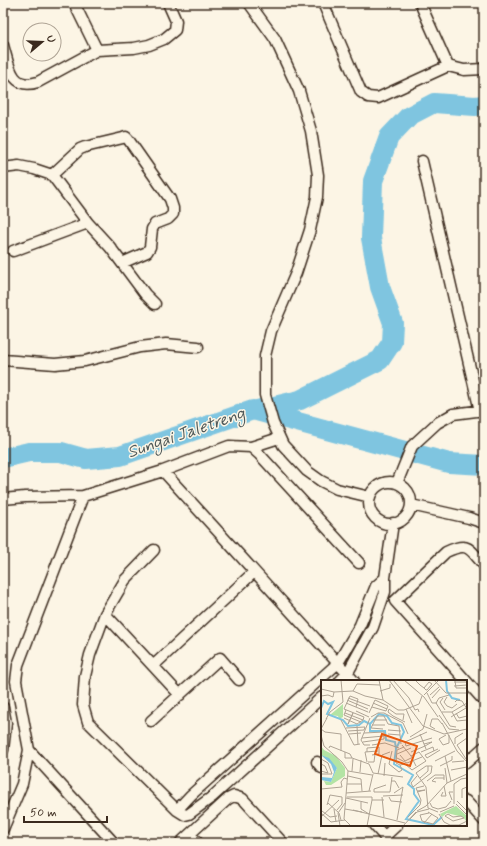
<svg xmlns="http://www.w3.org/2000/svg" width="487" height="846" font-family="Mynerve,sans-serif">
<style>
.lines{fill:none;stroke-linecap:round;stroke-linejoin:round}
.river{stroke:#7fc5e0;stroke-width:20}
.minor-casing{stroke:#3b2a1e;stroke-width:13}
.minor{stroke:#fcf5e5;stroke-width:10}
.labels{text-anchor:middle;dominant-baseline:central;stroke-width:3;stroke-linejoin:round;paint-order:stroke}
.water-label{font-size:17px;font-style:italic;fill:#4f5858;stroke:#fcf5e5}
.inset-river{fill:none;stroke:#7fc5e0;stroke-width:2}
.inset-road{fill:none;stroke:#afa495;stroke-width:1}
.view{fill:#e8590c;fill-opacity:0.15;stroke:#e8590c;stroke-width:2}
.inset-edge{fill:none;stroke:#3b2a1e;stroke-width:2}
</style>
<rect width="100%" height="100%" fill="#fcf5e5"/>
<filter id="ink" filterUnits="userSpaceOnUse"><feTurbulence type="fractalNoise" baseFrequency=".025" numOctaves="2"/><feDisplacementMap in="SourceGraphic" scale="8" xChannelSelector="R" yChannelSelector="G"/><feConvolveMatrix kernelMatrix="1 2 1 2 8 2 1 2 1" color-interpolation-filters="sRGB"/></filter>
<g filter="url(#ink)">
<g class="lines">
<path class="river" d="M257,410l43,-10 80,-40 12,-18 1,-19 -13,-36 -9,-49 2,-57 16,-44 20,-21 25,-13 41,3 9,-1
M3,458l26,-6h32l25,7 34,-3 133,-46 196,53 35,2"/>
<defs>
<path id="minor" d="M74,3l23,47
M249,3l26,36 24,52 12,40 7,44 -1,22 -7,33 -14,43 -25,58 -6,25v39l8,28 10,22 24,26 14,10 16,8 33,8
M323,3l38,89 7,5 10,1 70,-32 16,4 20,-1
M420,3l28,63
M3,45c6,20 8,46 35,37l59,-32 37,-2 15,-3 15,-6 11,-9 1,-9 -8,-18
M422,161l58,250
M3,168l16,-2 15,3 18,6 36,48 22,24 35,47 10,10
M52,175l28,-26 5,-2 38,-9 3,-1 2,2 42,60 3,9v6l-5,5 -13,5 -3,5 -2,18 -3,5 -25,11
M13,251l75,-28
M3,360l52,4 30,-3 55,-14 26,-3 32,3
M251,447l28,-9
M163,471l191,210
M369 503a21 21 0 1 1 42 0a21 21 0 1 1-42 0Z
M397,483l15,-37 25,-23 16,-9 31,-4
M83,496l-65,169 -2,16 13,69 85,93
M3,499l22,-2 58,-1 80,-25 66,-25 22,1 9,8 99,108
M411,505l58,13 15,5
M154,550l-29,30 -20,34 -15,41 -5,21 -2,29 5,17 89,88 8,5 4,-1 23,-17 110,-100
M484,565c-15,-16 -15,-24 -38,-13l-51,49 89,100
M105,614l75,81
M153,666l101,-94
M340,681l7,-7 26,-47 12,-35v-14l8,-55
M3,707l3,16 -3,27
M151,721l69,-63 19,22
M317,762l5,6
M466,763l18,-16
M466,801l18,20
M177,810l14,-15 147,-132 22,-38 16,-39 9,-8
M374,825l16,18
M3,829l19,-45 7,-34
M190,834l8,9
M384,837l13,-12
M180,843l48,-44 6,-3 9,3 40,44"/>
</defs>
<use href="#minor" class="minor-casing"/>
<use href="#minor" class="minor"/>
</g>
</g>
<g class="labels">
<g class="water-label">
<text transform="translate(186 433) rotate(-19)">Sungai Jaletreng</text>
</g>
</g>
<g transform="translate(321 680)">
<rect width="146" height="146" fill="#fcf5e5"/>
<path d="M22,24v13l-4,2 -1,-3 -8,-1zM0,66l3,4 12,6 9,12v8l-14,9h-5l-2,-4 7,1 6,-14 -16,-13zM135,126l11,10 -1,5 -3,-4 -16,-4 -5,4 -2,-3z" fill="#b3e4a4"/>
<path d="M0,75l8,3 8,10 -6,14 -10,-2v-3l11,1 2,-6 -3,-8z" fill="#7fc5e0"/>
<path class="inset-river" d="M125,0l1,11 5,7 8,2M0,28l3,-7 4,3 5,-2 -6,12 16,6 5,6 11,-1 5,-4 6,3 9,-10 8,2 5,7 9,2 3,7 -8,17 -2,15 19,11 -5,9 6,5v5l5,7 -13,18 27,6 9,-8M49,44v7h15l1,9 9,2 1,7"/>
<path class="inset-road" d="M58,0l4,20M68,0l34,46 21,8 23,-5M72,0l16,18 6,12 3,-1 1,3M83,0l20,17 14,20M94,0l5,5 4,3 2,2h1l5,-6 -3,-2 -5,6M113,0l12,13h21M134,0l1,8h10M133,2h13M133,6l13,-1M0,9l13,3 19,-1 12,5 18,4 15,10h6l15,-6 3,-8M32,11l4,-7 23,1M59,11l10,-3v-4M106,13l5,10h5M103,15l15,-15M109,15l9,-8M128,15l-10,3 -3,5 14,23 6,1M0,16l7,-1 5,2 1,-5M126,17l-3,5 3,4 5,2 5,-4M27,18l22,8M111,18l8,-9M122,18l-3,4 5,8M26,20l21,9M134,22l2,-2 5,1 5,8M25,23l22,9M52,23l14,6M51,27l14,4 2,-5 -13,-6M85,29l6,14M25,30l-2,5 17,7M35,31l13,6M121,32h10l15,-9M131,32l5,9 10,-1M24,33l18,7M32,33l-5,11 5,-11M48,33l6,-13M135,33l3,5 8,-2M118,35l10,14 10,1M50,37l7,-4h6l19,10 5,11M130,37l15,-9M23,38l13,6 6,-4 1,-3 -20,-8 6,-13 8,3 -2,8M49,38l-9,22 3,5h6M5,39l4,-7 13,-10 -2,-22M20,40l13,25 6,-1M52,40h14M82,40l1,-6h-8l-7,-5 -1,3 5,4 12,6M121,43l15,28 10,11M51,45h13M36,46l1,18M25,48l19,-1 -1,3 -16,1M0,49l4,3 16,2v17M0,49l6,-11M62,49l-12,-1 6,-12h7l4,8 11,2 2,18M114,49l-5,-3 2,-7h6l4,5M67,50l13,1M106,52l-22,10 1,4 26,-8M28,54l12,-1M67,54l12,1M99,54l6,15M0,55l3,11 18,16 6,9 -4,48 7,7M125,55l-7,4 4,6 6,-2v-8M89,57l13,-8 4,-15M41,58l22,-2M42,62l21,-3v-7l-20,1M103,64l8,-2 -7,4M134,64v-6l8,-5M51,65l13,-2 14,5M81,65l9,11M83,67l-7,3 -1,13 4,2 5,-1 7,6 14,-9 -7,-9 -8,4 5,10M8,68l1,-2 20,8 2,4 17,6 4,9M117,69l-13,6 2,3 13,-8M71,71l-3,13 10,8 3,-2 -2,-5M24,72v6h7M46,72v-4l12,-1v7l-7,1M90,72l14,-6M100,72l12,-5 1,4M76,74l14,-6M79,75l5,6 6,-3M124,76l6,25M76,78l10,5 15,-6M0,79l7,4 4,11h-11M145,79l-9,-14 10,-7M114,81l20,-10M46,82l-2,-10 13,-1M47,82h6l1,-8M131,82l12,-1M0,84l4,2 3,7 -7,-2M119,86l12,-6v-4M124,88l2,15M130,90l16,-3M27,91l24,4M31,91l1,-12M39,92l1,-12M52,93l30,4M95,93l10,14 2,21 10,4M95,93l10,-7h6M57,94l4,-19 8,-3M27,96l13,3 1,12M63,96l1,-13M96,96l-6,7 2,4 18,-14 1,-7M99,98l8,-7v-5M70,101h4l4,7M106,101l8,-6h9v5M115,102l-4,-1 3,-3h9M26,104h14M65,105l-12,4v3h16l2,-15M0,109l21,-2 -1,-5 3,-4 3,1M48,111l4,-17M96,111l8,-1 -8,2M122,112l-2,4h5l-2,-10M25,113l25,-2M73,113l9,-6 -6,33M62,116l20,-1M26,117h25v3M61,117l2,20M68,117l2,4 11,1M25,118l22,5M141,118v-9l5,-2M131,120l-3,-8h4M136,121l10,10M40,122v7l8,5M7,123l11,10 2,7M109,123l2,4 6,2 8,-2 5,-6M133,124v-20l7,-5 6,-1M135,124l11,11M6,125l3,-10 12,2v7l-5,6M13,129l2,13M24,129l17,3M32,130l52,13M1,131l8,6 7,-1M96,131l9,-5 21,-23 20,-9M107,132l10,6 -5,6 -11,-3 -2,-6 9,-2M119,132l14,-6M0,133l10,9 14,-2M118,134l5,8 6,3h9l8,-4M127,134l5,3 8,-1 3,2 -11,3 -8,-5zM0,137l18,-17M87,137l12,-12 1,-5 -5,-12 8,-2M89,139l7,-7 12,-3M103,143l8,-9M19,146l-2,-13 7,-10M46,146l5,-26h12M82,146l13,-14"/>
<path class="view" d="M61,54l35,12 -7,20 -35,-12z"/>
<rect width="146" height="146" class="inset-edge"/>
</g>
<rect width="487" height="846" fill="none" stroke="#fcf5e5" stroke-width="16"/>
<rect x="8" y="8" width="471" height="830" fill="none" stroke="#3b2a1e" stroke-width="1.5" filter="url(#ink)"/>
<g transform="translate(42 42) rotate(71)"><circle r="19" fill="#fcf5e5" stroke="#afa495"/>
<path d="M0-3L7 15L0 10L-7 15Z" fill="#3b2a1e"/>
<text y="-6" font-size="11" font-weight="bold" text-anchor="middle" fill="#3b2a1e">U</text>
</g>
<path d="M24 816v6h83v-6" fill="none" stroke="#3b2a1e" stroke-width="2"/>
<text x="30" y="816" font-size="12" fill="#3b2a1e" stroke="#fcf5e5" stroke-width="3" paint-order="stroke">50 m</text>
</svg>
